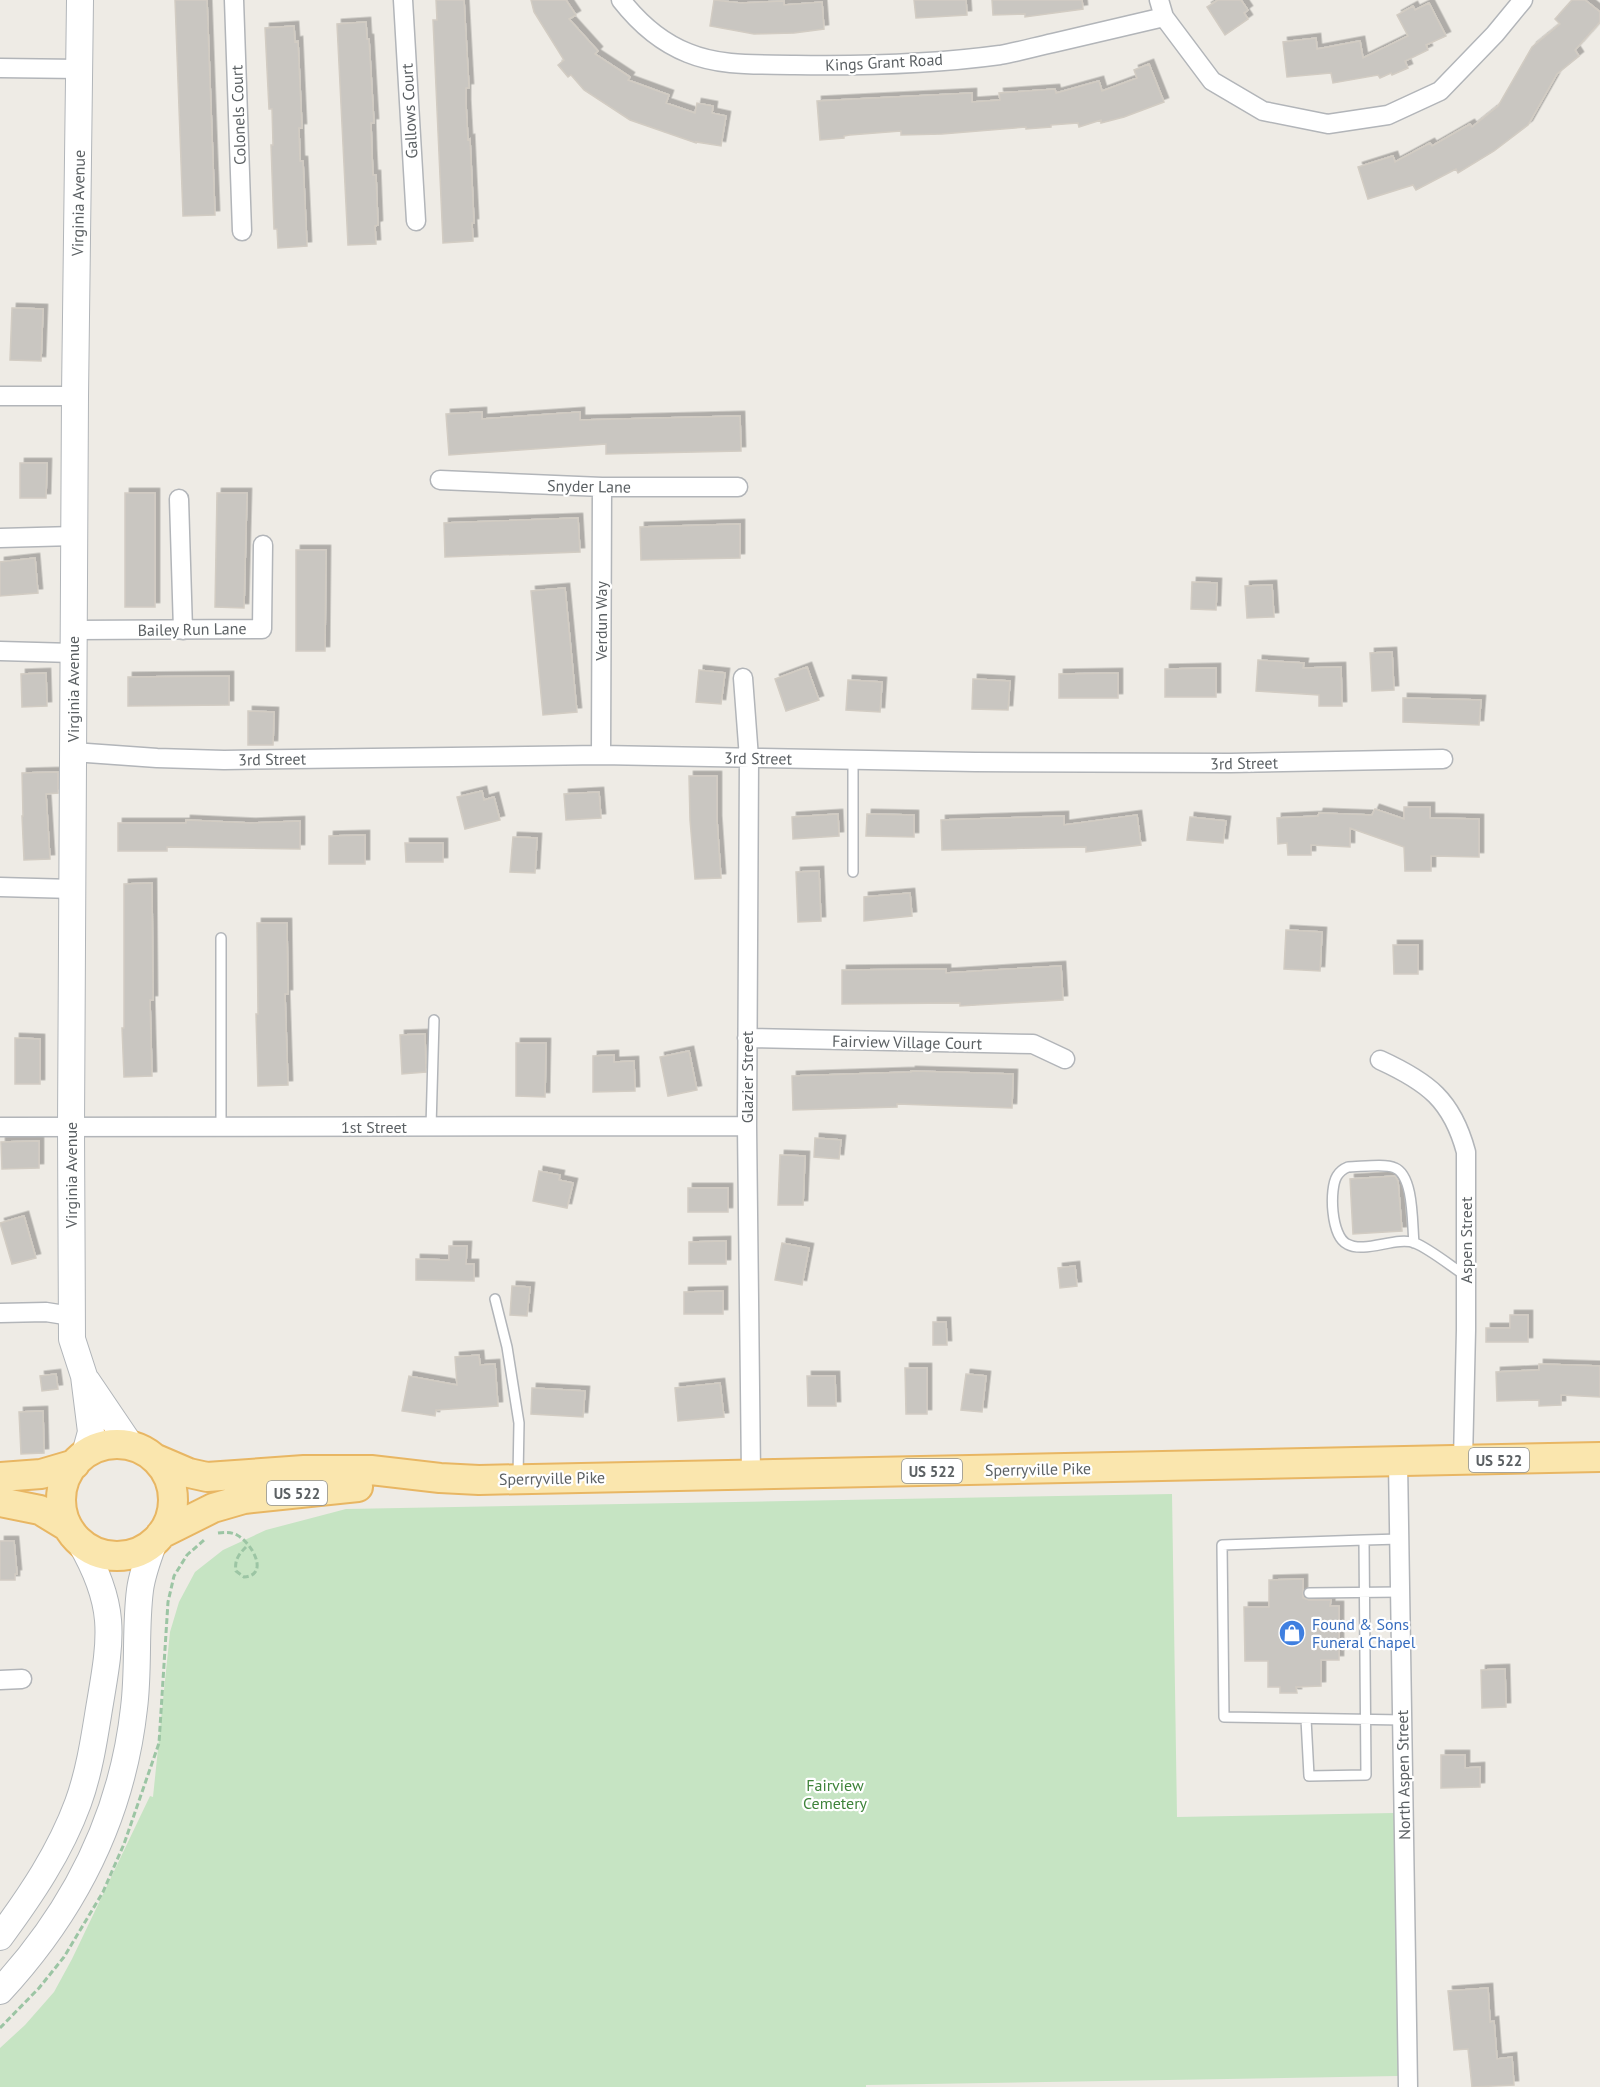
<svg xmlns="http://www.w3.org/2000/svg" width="1600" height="2087" font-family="'PT Sans',sans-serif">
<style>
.green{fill:#c6e4c3}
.building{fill:#c9c6c1;stroke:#d2ccc3;stroke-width:1.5;filter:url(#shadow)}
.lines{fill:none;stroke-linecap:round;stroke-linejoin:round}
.lane-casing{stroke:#b2b5b9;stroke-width:12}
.street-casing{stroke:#b2b5b9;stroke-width:21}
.secondary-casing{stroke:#b1b5b9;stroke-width:28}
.primary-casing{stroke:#e8b663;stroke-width:32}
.path{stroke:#9cc5a4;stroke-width:3;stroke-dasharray:6 3;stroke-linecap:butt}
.lane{stroke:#fff;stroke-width:9}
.street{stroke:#fff;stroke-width:18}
.secondary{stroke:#fff;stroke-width:26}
.primary{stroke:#fae6ae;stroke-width:28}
.labels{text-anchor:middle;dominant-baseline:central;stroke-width:4.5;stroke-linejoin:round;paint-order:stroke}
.shield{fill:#fff;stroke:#8d9092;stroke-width:1.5}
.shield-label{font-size:15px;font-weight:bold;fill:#5c6164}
.street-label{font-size:16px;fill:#5c6164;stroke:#fff}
.shop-label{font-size:16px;fill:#366cbe;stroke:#fff;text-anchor:start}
.park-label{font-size:16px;fill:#3f843b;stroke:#fff}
</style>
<defs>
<filter id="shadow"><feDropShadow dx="4.5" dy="-4.5" stdDeviation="0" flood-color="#0004"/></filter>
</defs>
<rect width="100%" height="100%" fill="#eeebe5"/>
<path class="green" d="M1172,1494l5,323 217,-4 4,263 -532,9v2h-866v-39l25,-23 29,-33 18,-33 78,-163 3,1 17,-165 9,-30 16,-30 28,-22 43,-20 80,-21z"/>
<path class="building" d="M175,0h32l8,215 -32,1z
M436,0h28l5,88h-3v16l2,36 2,-1 4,84h-2l1,18 -30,2 -10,-223h4z
M531,0h35l10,15 -7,4 29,32 -3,3 35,23 -2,3 41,15 -3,8 29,10 2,-10 16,3 -1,7 14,3 -5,30 -25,-4v1l-66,-23 -46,-30 -13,-15 -3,2 -10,-12 6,-5 -30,-48z
M714,0l27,3 43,-2v4l38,-3 2,27 -30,4 -40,1 -44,-8z
M914,0h52l1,15 -51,3z
M992,0h90l1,9 -58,8v-3l-32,1z
M1218,0h23l7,10 -4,3 4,6 -23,16 -18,-28z
M1572,0h13l15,12v10l-25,28 4,6 -22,18 -29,51 -34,26 -36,22 -2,-4 -40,21 -3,-5 -45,14 -10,-32 35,-11 2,6 35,-19 2,3 38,-22 2,3 26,-21 34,-59 28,-23 -5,-5z
M1429,3l17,33 -20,9 2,5 -23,11 3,7 -16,7 -1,-2 -11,5 -2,-3 -45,8 -2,-10 -44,4 -4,-35 33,-4 1,11 43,-8 3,17 45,-22 -11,-21 16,-9 2,4z
M366,22l1,17h2l5,84h-3l1,31 1,21h3l2,50 -3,1 1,18 -28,1 -11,-221z
M294,26l1,16 3,-1 4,87h-3l1,33h3l4,85 -29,2 -1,-19h-3l-3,-84h2l-1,-36h-3l-4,-81z
M1149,64l15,38 -40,15 -23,6v-3l-22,7 -1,-4 -27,2v2l-25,2v-2l-84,7 -41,1v-4l-51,4 -6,1v2l-24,2 -3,-39 155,-8v9l28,-2 -1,-7 56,-4 1,4 43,-12 3,10 35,-13 -3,-8z
M12,308l31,1 -2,52 -31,-1z
M482,412v7l98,-7v8l160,-4 1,35 -135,3v-10l-157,11 -3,-41z
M20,463h27l-1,35h-26z
M125,493h30v114h-30z
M217,493h30l-3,115 -29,-1z
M578,518l2,34 -135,5 -1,-34z
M740,524v34l-99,2 -1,-33z
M296,550h30l-1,101h-29z
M35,558l3,35 -38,3v-34z
M1192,582l25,1 -1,27 -25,-1z
M1272,585l2,32 -27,1 -2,-32z
M565,588l12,124 -34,3 -12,-124z
M1392,652l2,38 -22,1 -2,-38z
M1258,660l46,3 -1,5 38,-1 1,39h-23v-11l-63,-4z
M807,667l12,33 -33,11 -11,-32z
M1216,668v29h-51v-28z
M699,670l26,3 -4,31 -25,-2z
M46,673l1,33 -25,1 -1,-33z
M1118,673v25h-59v-24z
M229,676v29l-101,1v-29z
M973,679l37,2 -2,29 -36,-1z
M848,680l34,2 -2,30 -34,-2z
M1403,698l78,2 -2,25 -76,-3z
M248,711l26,1 -1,33h-25z
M58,772v21l-12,1 4,65 -26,1 -2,-44h1l-1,-43z
M689,776h28v44l4,58 -26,1 -5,-59z
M482,791l2,9 10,-3 6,23 -35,9 -8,-32z
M599,792l2,26 -35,2 -2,-26z
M1404,807h26v11l49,1v38l-48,-1v15h-26l-1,-24 -54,-19v19l-39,-2v10h-23l-1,-12 -9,1 -1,-26 41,-2 1,-3 53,2 3,-6 29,10z
M838,814l1,22 -46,3 -1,-22z
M867,814l47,1v22l-48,-1z
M1137,815l4,30 -55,7v-5l-144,3 -1,-30 123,-4v9z
M1190,817l36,4 -3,22 -36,-3z
M186,820l65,3 49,-2v28l-133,-2v4h-49v-28h68z
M365,835v29h-36v-28z
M513,837l24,1 -2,35 -25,-1z
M405,843h38v19h-37z
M819,871l2,50 -23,1 -2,-50z
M152,883l1,117h-3l2,76 -28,1 -2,-49h2v-144z
M910,893l2,23 -48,5v-24z
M257,923h30l1,71h-3l3,91 -30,1 -2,-72h2z
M1286,930l36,2 -2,39 -36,-2z
M1393,945h25v29h-24z
M1061,966l2,34 -103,6v-3l-118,1v-34l104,-1v4z
M425,1034l1,38 -24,2 -2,-39z
M15,1038l25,1v45h-25z
M516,1043h30l-1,54 -29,-1z
M689,1051l8,39 -29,6 -8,-39z
M614,1055v7l20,-1 1,30 -42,1v-36z
M911,1071l102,3 -1,34 -115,-4v3l-104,3 -1,-34 119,-4z
M815,1138l26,2 -2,19 -25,-2z
M39,1141v27l-37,1 -1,-27z
M780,1155l25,1 -2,49h-25z
M539,1171l21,4 -1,5 14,3 -6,25 -34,-7z
M1395,1176l3,5 4,50 -49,3 -3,-55z
M688,1188h40v24h-40z
M24,1216l12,42 -24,6 -12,-41z
M726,1241v23h-37v-22z
M782,1243l27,5 -7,37 -27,-5z
M449,1246h18l-1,18h8v17l-58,-1v-21l33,1z
M1075,1266l2,20 -17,2 -2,-20z
M512,1286l18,1 -3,29 -17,-1z
M723,1291v23h-39v-22z
M1510,1315h18v27h-42v-14h24z
M933,1322h13l1,23h-14z
M479,1355l1,10 15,-1 3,42 -62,4 -1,6 -33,-5 7,-35 48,9 -2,-28z
M1539,1364l61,2v31l-39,-2v10l-22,1v-6l-42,1 -1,-29 43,-2z
M905,1368h22v46h-21z
M56,1374l2,15 -16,2 -2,-15z
M966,1374l20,2 -4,36 -21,-2z
M807,1376h28l1,30h-28z
M720,1383l4,34 -46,4 -3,-33z
M532,1388l53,3 -2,26 -52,-3z
M43,1411l1,42 -23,1 -2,-42z
M0,1541h14l3,33h-2v6h-15z
M1303,1579v19l6,2h22l-1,6h9v54h-18v26l-25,1 1,6h-17v-6h-12v-26h-23l-1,-54h25v-27z
M1505,1669l1,38 -24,1 -1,-38z
M1441,1755h24v13l15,-1v20l-39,1z
M1488,1988l2,34 4,-1 3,38 15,-2 2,28 -42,2 -4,-38 -14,1 -6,-59z"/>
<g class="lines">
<defs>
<path id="lane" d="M853,760v112
M221,938v190
M431,1127l3,-107
M1414,1243c-2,-19 0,-67 -19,-75 -10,-5 -35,-1 -47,-1 -5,2 -8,4 -11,9 -8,13 -6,60 10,68 18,10 49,-8 68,-1 15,6 37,24 51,33
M495,1299l12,48 12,76 -1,54
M1364,1540l-142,5 2,172 179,3
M1309,1593l92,-1
M1306,1719l3,57 57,-1 -2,-235 36,-1"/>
<path id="street" d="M234,0l8,231
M403,0l13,221
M621,0c18,23 39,42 67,53 34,14 71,11 107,12 66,1 139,-1 205,-10 17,-3 35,-8 53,-12 37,-9 74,-17 111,-26
M1159,0l5,17 48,64 51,30 65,13 60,-9 52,-24 55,-57 28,-34
M0,68l80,1
M0,396h75
M440,480l162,7h136
M179,499l4,131
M0,538l74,-2
M74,630l188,-1 1,-84
M0,651l73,2
M743,678l6,80 -2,368 4,349
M73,752l84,6 67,2 377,-5 374,7 255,1 213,-4
M601,755l1,-268
M0,887l73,2
M747,1038l286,6 32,15
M1380,1060c48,22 72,40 86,92v178l-3,130
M0,1127l747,-1
M0,1313l46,-1 25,4
M1398,1462l10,625
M0,1680l22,-1"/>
<path id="secondary" d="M80,0l-5,396 -4,731 1,212 12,37 7,56 -6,22
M87,1381l44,65
M0,1937c31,-42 60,-85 78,-134 11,-30 16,-63 21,-94 12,-71 19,-102 -19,-167
M0,1991c74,-80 122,-174 134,-283 5,-39 1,-79 6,-118 2,-16 8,-32 14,-48"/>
<path id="primary" d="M61 1500a56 56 0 1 1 112 0a56 56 0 1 1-112 0Z
M154,1458l35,15 18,4 97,-7h67l69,8 39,2 1121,-23
M0,1477l41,-3 34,-10
M0,1502l40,8 28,17
M161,1534l52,-26 31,-9 114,-12"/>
</defs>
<use href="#lane" class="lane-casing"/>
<use href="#street" class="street-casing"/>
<use href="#secondary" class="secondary-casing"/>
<use href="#primary" class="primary-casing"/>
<path class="path" d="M218,1533c7,-1 13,-1 19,2 15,8 33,40 7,42l-8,-6c-2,-12 4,-18 12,-26
M0,2028l39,-40 25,-31 39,-65 21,-48 35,-101 9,-141 6,-26 13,-21 17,-15"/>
<use href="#lane" class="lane"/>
<use href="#street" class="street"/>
<use href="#secondary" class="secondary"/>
<use href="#primary" class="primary"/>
</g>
<defs>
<symbol id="shop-disc" viewBox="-11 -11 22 22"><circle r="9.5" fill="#3f7fe0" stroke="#fff"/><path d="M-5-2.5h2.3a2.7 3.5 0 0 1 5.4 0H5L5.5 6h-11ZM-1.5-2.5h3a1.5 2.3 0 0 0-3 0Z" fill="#fff"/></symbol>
</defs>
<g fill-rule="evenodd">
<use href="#shop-disc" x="1277" y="1618" width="30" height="30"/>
</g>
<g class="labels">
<g class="shield">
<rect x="1469" y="1448" width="60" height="24" rx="4.5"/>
<rect x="902" y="1459" width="60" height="24" rx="4.5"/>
<rect x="267" y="1481" width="60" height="24" rx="4.5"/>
</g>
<g class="shield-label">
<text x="1499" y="1460">US 522</text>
<text x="932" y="1471">US 522</text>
<text x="297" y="1493">US 522</text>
</g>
<g class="street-label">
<text transform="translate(884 62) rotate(-3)">Kings Grant Road</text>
<text transform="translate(409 111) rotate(-93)">Gallows Court</text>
<text transform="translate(238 115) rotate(-92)">Colonels Court</text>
<text transform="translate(78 203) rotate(-89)">Virginia Avenue</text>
<text transform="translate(589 486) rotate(1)">Snyder Lane</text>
<text transform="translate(601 621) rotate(-90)">Verdun Way</text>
<text transform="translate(192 629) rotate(-1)">Bailey Run Lane</text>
<text transform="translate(73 689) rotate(-90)">Virginia Avenue</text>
<text transform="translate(758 758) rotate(1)">3rd Street</text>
<text transform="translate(272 759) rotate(-1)">3rd Street</text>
<text transform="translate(1244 763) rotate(-1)">3rd Street</text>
<text transform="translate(907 1042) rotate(1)">Fairview Village Court</text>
<text transform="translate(747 1077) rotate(-90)">Glazier Street</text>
<text x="374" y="1127">1st Street</text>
<text transform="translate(71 1175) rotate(-90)">Virginia Avenue</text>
<text transform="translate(1466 1240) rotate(-90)">Aspen Street</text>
<text transform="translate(1038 1469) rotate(-1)">Sperryville Pike</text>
<text transform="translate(552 1478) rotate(-1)">Sperryville Pike</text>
<text transform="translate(1403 1775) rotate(-91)">North Aspen Street</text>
</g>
<g class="shop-label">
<text x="1312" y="1624">Found &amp; Sons<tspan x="1312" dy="18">Funeral Chapel</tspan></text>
</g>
<g class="park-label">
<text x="835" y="1785">Fairview<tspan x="835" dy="18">Cemetery</tspan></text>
</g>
</g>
</svg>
